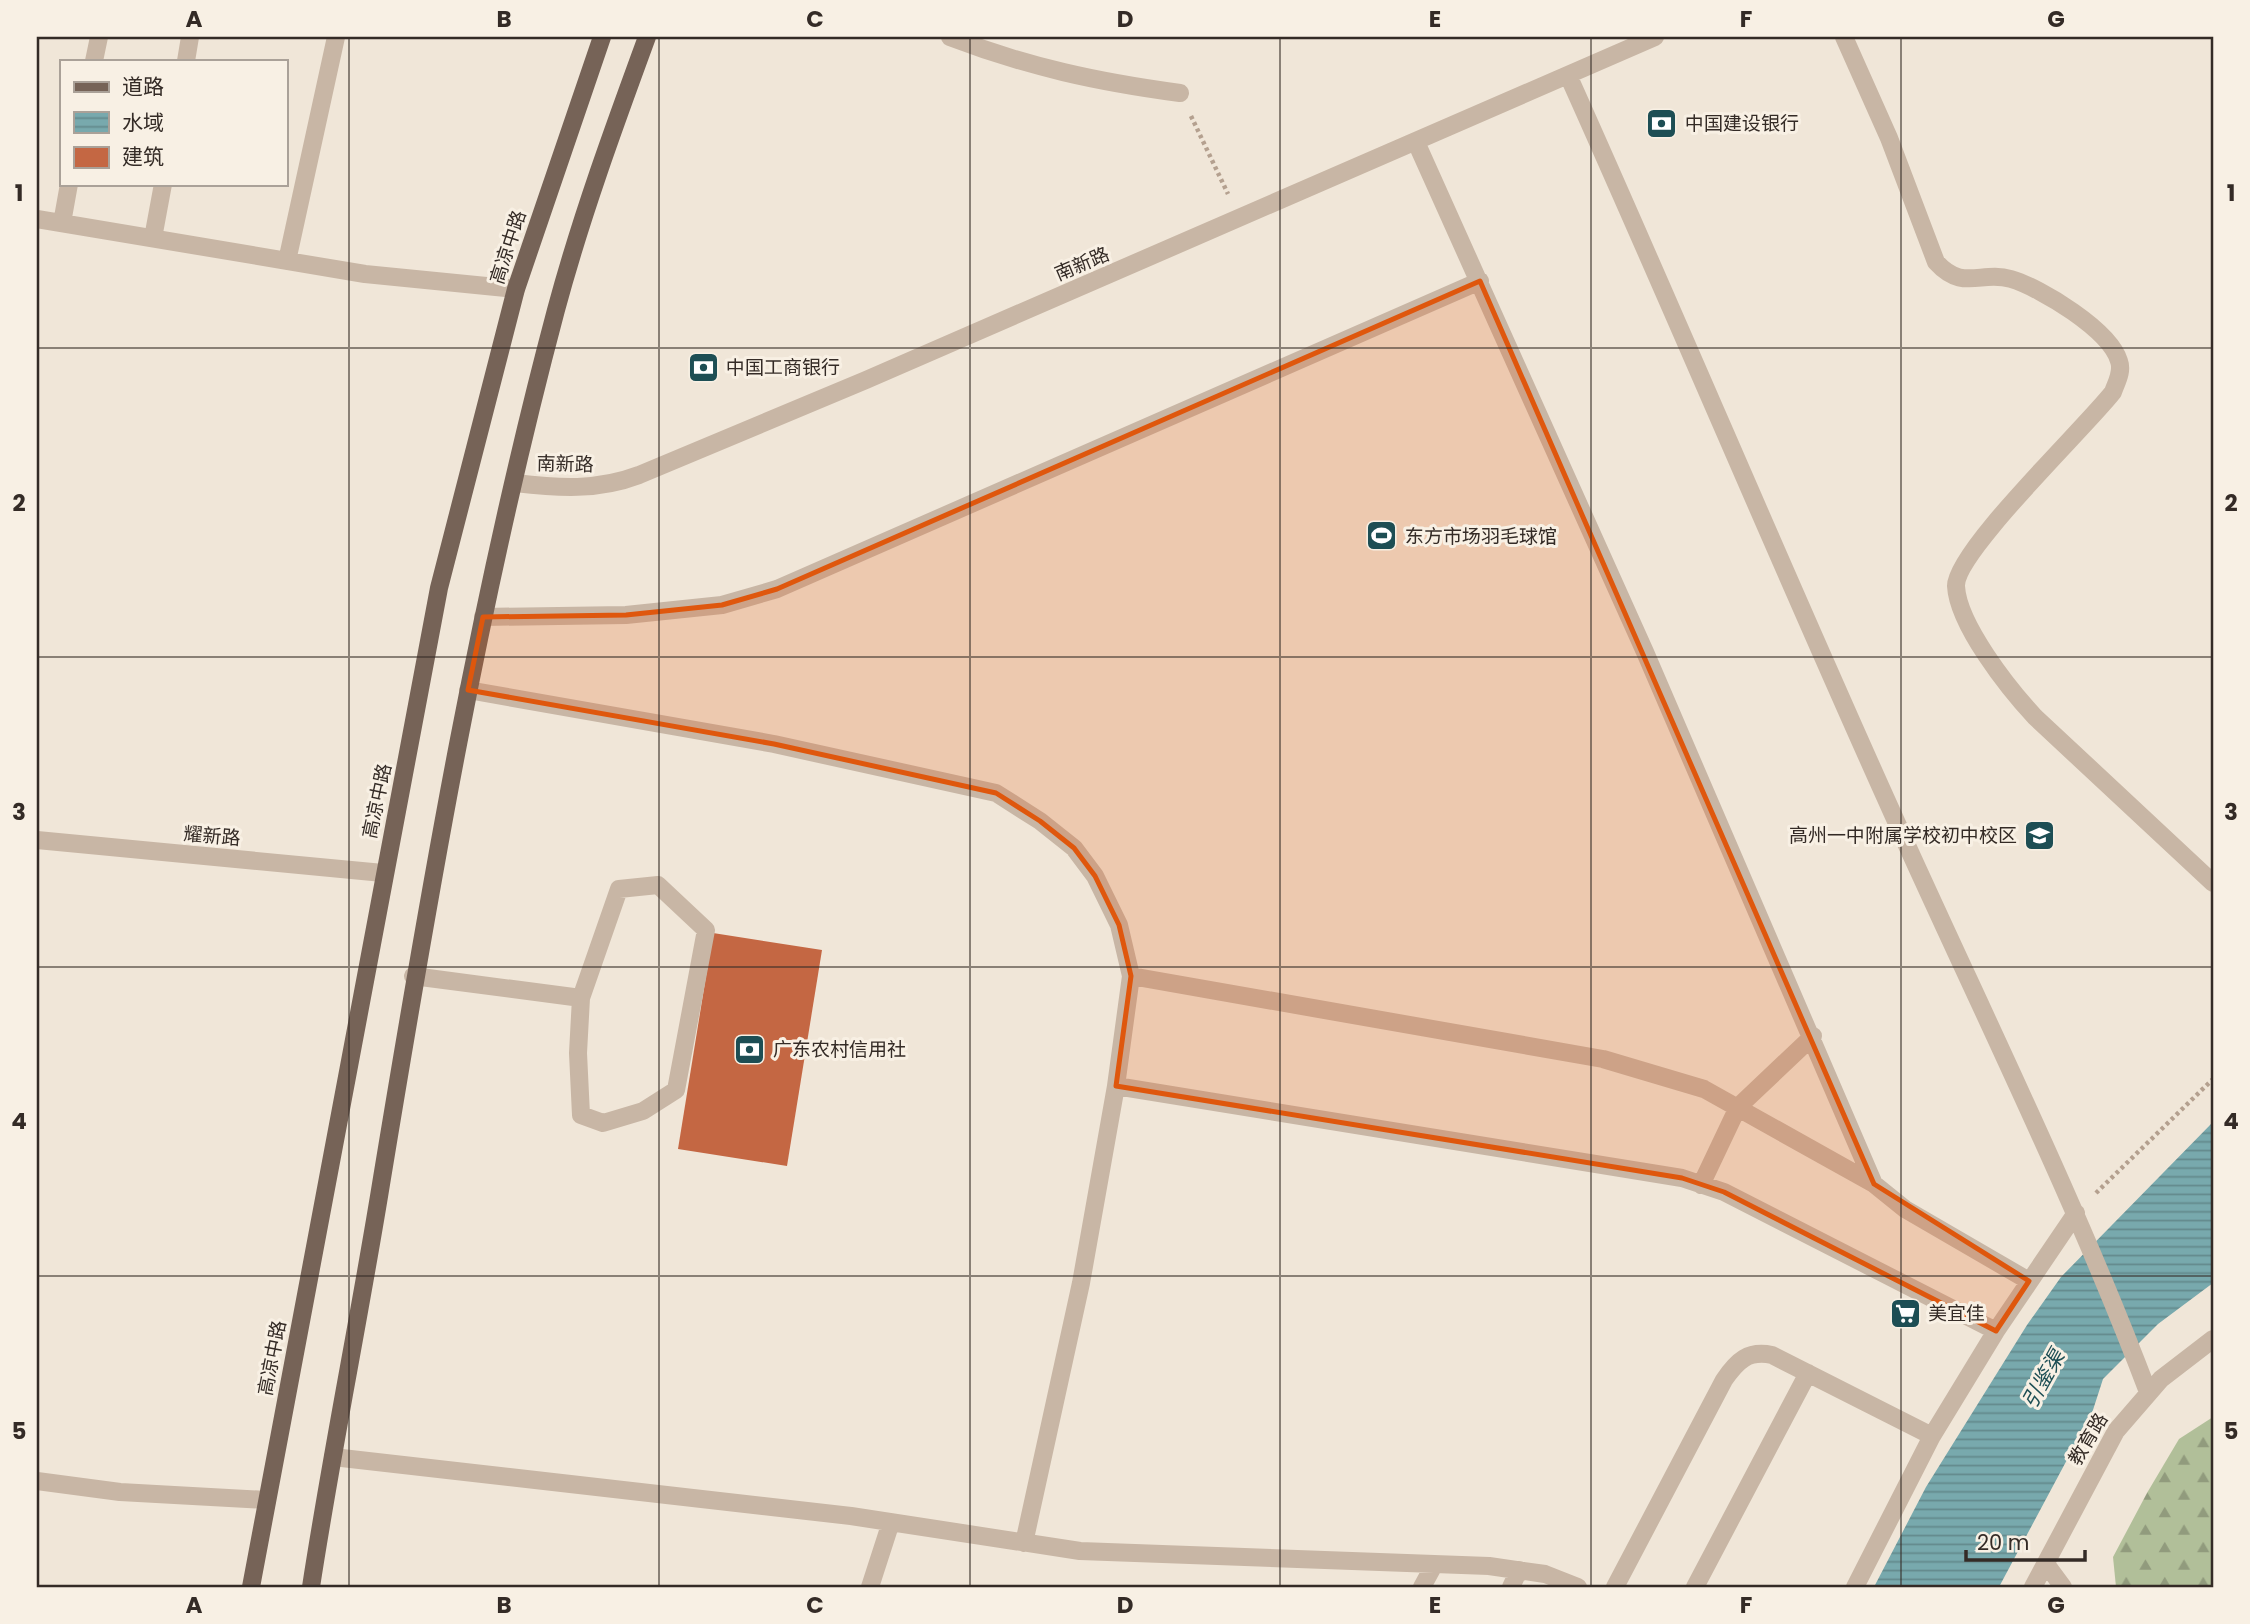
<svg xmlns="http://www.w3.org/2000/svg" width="2250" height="1624" font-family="Poppins,'Noto Sans SC',sans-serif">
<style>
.forest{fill:url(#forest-firs)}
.water{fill:url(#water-rules)}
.building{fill:#c46743}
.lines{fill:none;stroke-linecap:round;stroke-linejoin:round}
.path{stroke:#b4a08f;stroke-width:4.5;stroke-dasharray:3.5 3.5;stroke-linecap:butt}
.minor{stroke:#c8b6a5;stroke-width:18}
.major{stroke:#766357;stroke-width:18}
.marked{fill:#df570d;fill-opacity:0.2;stroke:#df570d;stroke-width:5;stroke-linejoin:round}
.grid{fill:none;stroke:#342b26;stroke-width:2;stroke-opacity:0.55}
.labels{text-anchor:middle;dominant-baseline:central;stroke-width:6;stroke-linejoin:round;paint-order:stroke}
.poi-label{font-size:19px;fill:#342b26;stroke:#f8f0e4;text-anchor:start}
.street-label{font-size:19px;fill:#342b26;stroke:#f8f0e4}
.water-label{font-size:21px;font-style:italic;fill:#1d4e54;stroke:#f8f0e4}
.neatline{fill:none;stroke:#342b26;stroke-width:2.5}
.grid-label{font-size:23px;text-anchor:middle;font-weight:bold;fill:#342b26}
</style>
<defs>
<pattern id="forest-firs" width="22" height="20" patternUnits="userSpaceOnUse" patternTransform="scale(1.75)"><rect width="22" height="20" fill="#b1bf99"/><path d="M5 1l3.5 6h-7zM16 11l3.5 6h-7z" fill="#919b7d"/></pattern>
<pattern id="water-rules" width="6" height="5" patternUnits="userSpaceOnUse" patternTransform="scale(1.75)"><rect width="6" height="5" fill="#78a9ad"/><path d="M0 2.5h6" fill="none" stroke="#638a8d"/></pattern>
</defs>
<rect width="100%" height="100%" fill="#f0e6d8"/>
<path class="forest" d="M2213,1417v170h-97l-3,-30 34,-64 32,-54z"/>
<path class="water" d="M2213,1122v161l-55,41 -55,55 -11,34 -93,174h-125l52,-100 101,-162 34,-48z"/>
<path class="building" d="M713,933l109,17 -35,216 -109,-17z"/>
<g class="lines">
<path class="path" d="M1191,116l37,78
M2096,1193l117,-114"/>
<path class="minor" d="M950,37c78,30 148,45 230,56
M1844,37l45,101 47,124c27,30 45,8 75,17 30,9 99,51 108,82 4,11 -3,22 -6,31 -27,35 -158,160 -157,194 2,39 53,103 79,131l178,166
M94,61l5,-24
M186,61l4,-24
M1568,75c110,245 213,491 323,735 87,194 182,384 257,582
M1416,142l229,510 229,532 31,25 124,72
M37,219l328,55 151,15
M62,223l7,-39
M153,238l10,-54
M287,261l49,-224
M515,483c43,5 82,8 124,-8l227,-95 789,-343
M483,617l143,-2 96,-10 55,-16 703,-308
M468,690l306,54 222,49 44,28 34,27 21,28 24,49 12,51 -15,110 -35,197 -57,260
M37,840l346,33
M413,976l168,22 -3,55 3,62 22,8 40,-12 33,-21 30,-160 -48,-45 -39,4 -38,109
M1131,976l472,83 101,30 170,95
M1116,1086l566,92 42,14 272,139
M1701,1185l37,-78 75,-71
M333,1457l518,59 229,35 409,15 56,8 33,13
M37,1481l83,11 147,8
M2046,1564l17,23
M870,1587l21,-65
M1422,1587l12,-22
M1511,1587l8,-17
M1615,1587l109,-207c13,-19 24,-30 48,-25l160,81
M1695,1587l113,-214
M1855,1587l77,-151 64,-105 80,-118
M2033,1587l83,-156 45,-52 52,-40"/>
<path class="major" d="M251,1587l188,-999 77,-299 86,-252
M311,1587c21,-137 49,-272 71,-409 48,-291 98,-583 174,-868 25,-93 58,-183 91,-273"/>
</g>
<path class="marked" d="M1480,281l394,903 155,97 -33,50 -272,-139 -42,-14 -566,-92 15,-110 -12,-51 -24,-49 -21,-28 -34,-27 -44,-28 -222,-49 -306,-54 15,-73 143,-2 96,-10 55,-16z"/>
<path class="grid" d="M349,37v1550M659,37v1550M970,37v1550M1280,37v1550M1591,37v1550M1901,37v1550M37,348h2176M37,657h2176M37,967h2176M37,1276h2176"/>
<defs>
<symbol id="bank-square" viewBox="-11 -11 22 22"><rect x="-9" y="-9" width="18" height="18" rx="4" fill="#1d4e54" stroke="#f8f0e4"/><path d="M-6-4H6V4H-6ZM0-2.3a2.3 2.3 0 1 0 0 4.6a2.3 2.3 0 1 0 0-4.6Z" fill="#fff"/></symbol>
<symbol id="stadium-square" viewBox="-11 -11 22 22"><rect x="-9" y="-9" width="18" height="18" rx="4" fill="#1d4e54" stroke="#f8f0e4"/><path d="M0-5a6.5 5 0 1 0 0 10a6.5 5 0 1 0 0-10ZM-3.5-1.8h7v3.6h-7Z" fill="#fff"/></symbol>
<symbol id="school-square" viewBox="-11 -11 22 22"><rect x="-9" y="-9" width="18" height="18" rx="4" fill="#1d4e54" stroke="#f8f0e4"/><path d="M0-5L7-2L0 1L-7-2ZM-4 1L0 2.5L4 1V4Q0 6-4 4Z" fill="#fff"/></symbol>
<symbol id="supermarket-square" viewBox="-11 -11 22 22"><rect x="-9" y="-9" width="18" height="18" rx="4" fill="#1d4e54" stroke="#f8f0e4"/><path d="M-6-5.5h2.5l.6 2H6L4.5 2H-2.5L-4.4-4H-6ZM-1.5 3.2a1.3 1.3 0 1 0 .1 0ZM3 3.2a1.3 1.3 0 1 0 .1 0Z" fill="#fff"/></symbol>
</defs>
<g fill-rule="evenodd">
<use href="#bank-square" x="1644" y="106" width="35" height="35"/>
<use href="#bank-square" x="686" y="350" width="35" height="35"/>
<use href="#stadium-square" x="1364" y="518" width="35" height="35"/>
<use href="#school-square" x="2022" y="818" width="35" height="35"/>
<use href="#bank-square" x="732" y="1032" width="35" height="35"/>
<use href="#supermarket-square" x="1888" y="1296" width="35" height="35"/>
</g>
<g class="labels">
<g class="poi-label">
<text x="1685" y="123">中国建设银行</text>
<text x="726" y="367">中国工商银行</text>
<text x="1405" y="536">东方市场羽毛球馆</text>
<text x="2017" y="835" text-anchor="end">高州一中附属学校初中校区</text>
<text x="773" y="1049">广东农村信用社</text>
<text x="1928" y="1313">美宜佳</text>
</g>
<g class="street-label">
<text transform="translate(508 247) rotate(-72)">高凉中路</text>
<text transform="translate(1082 264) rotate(-23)">南新路</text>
<text transform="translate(565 464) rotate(1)">南新路</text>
<text transform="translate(377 801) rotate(-78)">高凉中路</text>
<text transform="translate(212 836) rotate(5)">耀新路</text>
<text transform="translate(272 1358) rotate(-79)">高凉中路</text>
<text transform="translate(2088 1439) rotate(-59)">教育路</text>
</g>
<g class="water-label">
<text transform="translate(2043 1379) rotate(-61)">引鉴渠</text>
</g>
</g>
<rect width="2250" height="1624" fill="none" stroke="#f8f0e4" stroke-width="77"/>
<rect x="60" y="60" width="228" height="126" fill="#f8f0e4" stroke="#aaa198" stroke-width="2"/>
<rect x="74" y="82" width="35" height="10" fill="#766357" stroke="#aaa198" stroke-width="2"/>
<text x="122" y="94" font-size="21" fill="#342b26">道路</text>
<rect x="74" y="112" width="35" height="21" fill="url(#water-rules)" stroke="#aaa198" stroke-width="2"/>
<text x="122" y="130" font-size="21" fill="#342b26">水域</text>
<rect x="74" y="147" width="35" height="21" fill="#c46743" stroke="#aaa198" stroke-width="2"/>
<text x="122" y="164" font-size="21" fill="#342b26">建筑</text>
<path d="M1966 1550v10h119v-10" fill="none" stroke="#342b26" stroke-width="3.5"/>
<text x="1977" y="1550" font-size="21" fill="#342b26" stroke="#f8f0e4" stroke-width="5" paint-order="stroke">20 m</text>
<rect x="38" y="38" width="2174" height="1548" class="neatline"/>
<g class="grid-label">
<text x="194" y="27">A</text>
<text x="504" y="27">B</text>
<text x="815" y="27">C</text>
<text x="1125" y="27">D</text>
<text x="1435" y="27">E</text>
<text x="1746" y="27">F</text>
<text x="2056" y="27">G</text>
<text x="19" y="201">1</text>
<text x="2231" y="201">1</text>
<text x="19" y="511">2</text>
<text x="2231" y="511">2</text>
<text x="19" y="820">3</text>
<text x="2231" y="820">3</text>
<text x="19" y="1129">4</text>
<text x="2231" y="1129">4</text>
<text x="19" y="1439">5</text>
<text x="2231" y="1439">5</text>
<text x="194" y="1613">A</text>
<text x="504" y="1613">B</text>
<text x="815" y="1613">C</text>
<text x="1125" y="1613">D</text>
<text x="1435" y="1613">E</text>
<text x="1746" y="1613">F</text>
<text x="2056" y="1613">G</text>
</g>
</svg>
